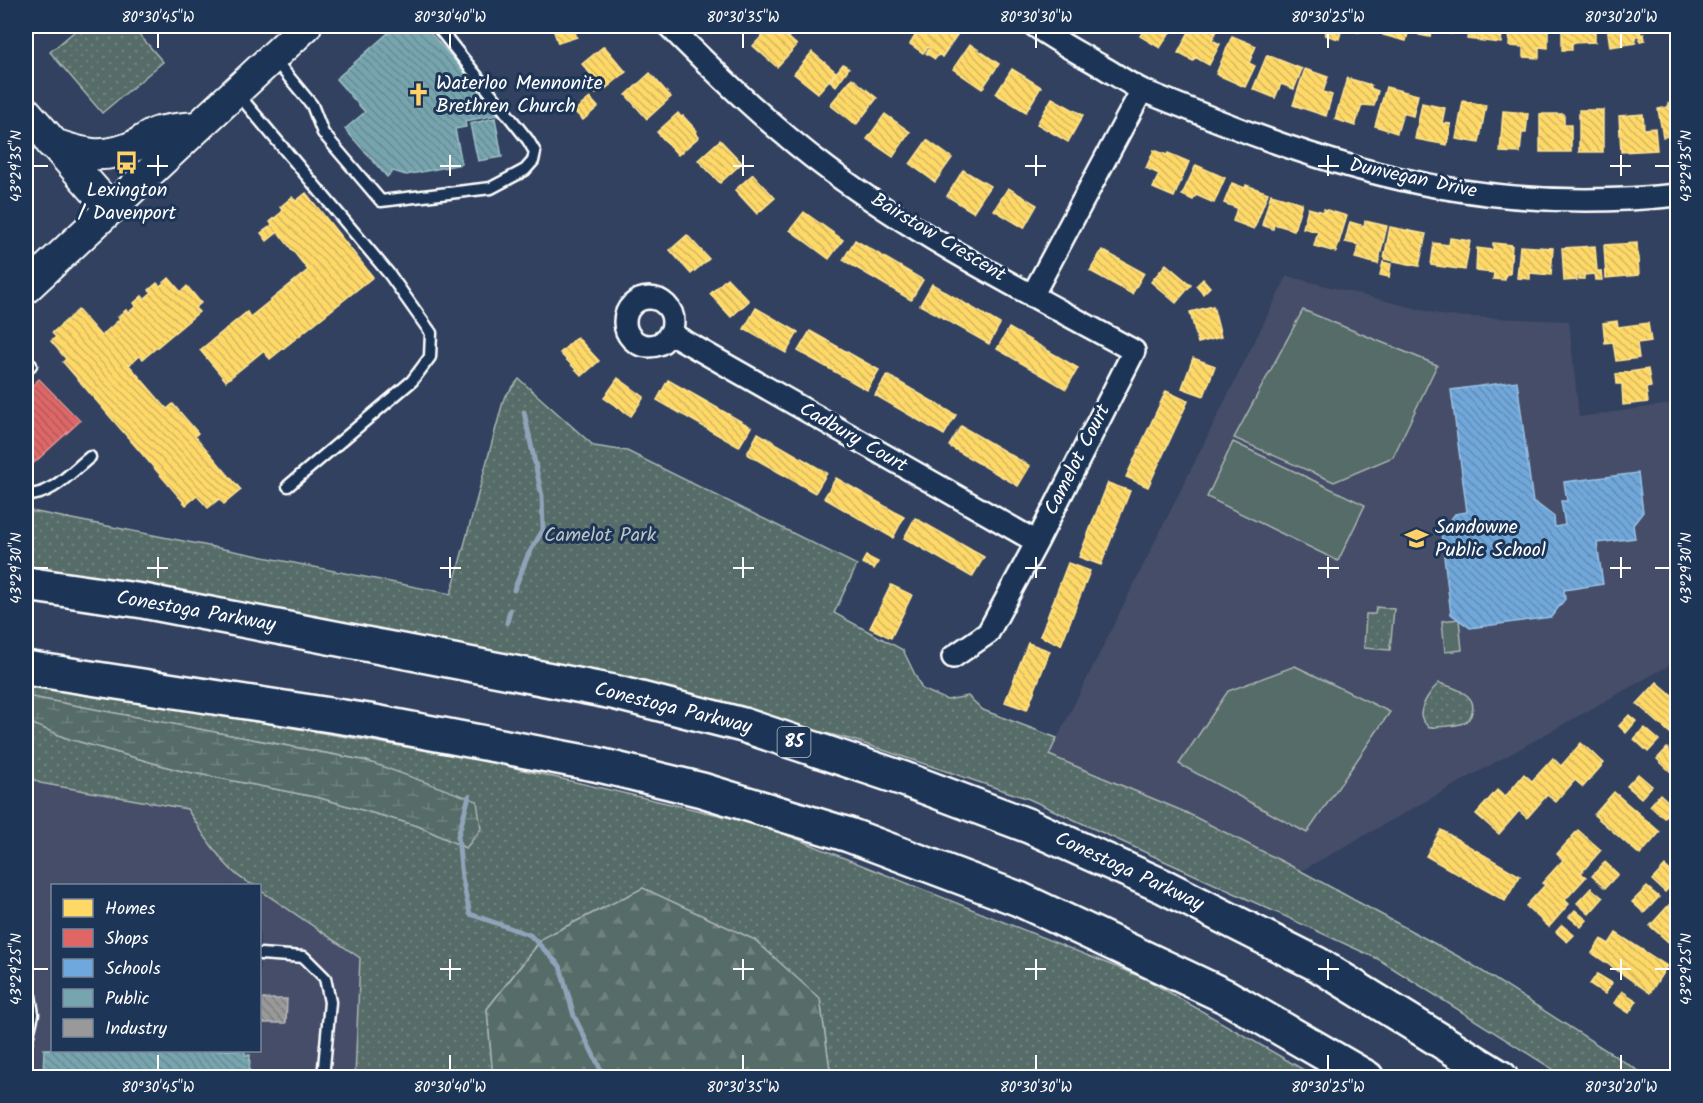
<svg xmlns="http://www.w3.org/2000/svg" width="1703" height="1103" font-family="Kalam,sans-serif">
<style>
.built{fill:#444d67}
.green{fill:url(#green-dots);stroke:#abb6b3;stroke-width:1.5}
.forest{fill:url(#forest-firs);stroke:#abb6b3;stroke-width:1.5}
.wetland{fill:url(#wetland-marsh);stroke:#abb6b3;stroke-width:1.5}
.pitch{fill:#576c67;stroke:#abb6b3;stroke-width:1.5}
.homes{fill:url(#homes-back-hatch);stroke:#ffe494;stroke-width:1.5}
.shops{fill:url(#shops-back-hatch);stroke:#e99494;stroke-width:1.5}
.schools{fill:url(#schools-back-hatch);stroke:#9ac2e6;stroke-width:1.5}
.public{fill:url(#public-back-hatch);stroke:#9fc0c7;stroke-width:1.5}
.industry{fill:url(#industry-back-hatch);stroke:#b8b8b8;stroke-width:1.5}
.lines{fill:none;stroke-linecap:round;stroke-linejoin:round}
.stream{stroke:#8fa4b9;stroke-width:5}
.lane-casing{stroke:#fff;stroke-width:15}
.street-casing{stroke:#fff;stroke-width:26}
.secondary-casing{stroke:#fff;stroke-width:34}
.highway-casing{stroke:#fff;stroke-width:38}
.lane{stroke:#1d3557;stroke-width:10}
.street{stroke:#1d3557;stroke-width:21}
.secondary{stroke:#1d3557;stroke-width:30}
.highway{stroke:#1d3557;stroke-width:33}
.ticks{fill:none;stroke:#fff;stroke-width:2}
.labels{text-anchor:middle;dominant-baseline:central;stroke-width:6;stroke-linejoin:round;paint-order:stroke}
.shield{fill:#1d3557;stroke:#bbc2cd;stroke-width:1.5}
.shield-label{font-size:18px;font-weight:bold;fill:#fff}
.poi-label{font-size:20px;fill:#fff;stroke:#1d3557;text-anchor:start}
.street-label{font-size:20px;fill:#fff;stroke:#1d3557}
.park-label{font-size:20px;fill:#bcc4c2;stroke:#1d3557}
.neatline{fill:none;stroke:#fff;stroke-width:2}
.ticks-label{font-size:15px;text-anchor:middle;fill:#fff}
</style>
<defs>
<pattern id="green-dots" width="8" height="8" patternUnits="userSpaceOnUse" patternTransform="scale(1.5)"><rect width="8" height="8" fill="#576c67"/><path d="M2 2h.1M6 6h.1" fill="none" stroke="#70827e" stroke-width="1.8" stroke-linecap="round"/></pattern>
<pattern id="forest-firs" width="22" height="20" patternUnits="userSpaceOnUse" patternTransform="scale(1.5)"><rect width="22" height="20" fill="#576c67"/><path d="M5 1l3.5 6h-7zM16 11l3.5 6h-7z" fill="#70827e"/></pattern>
<pattern id="wetland-marsh" width="20" height="14" patternUnits="userSpaceOnUse" patternTransform="scale(1.5)"><rect width="20" height="14" fill="#576c67"/><path d="M1 5h8M5 5V1M11 12h8M15 12V8" fill="none" stroke="#70827e"/></pattern>
<pattern id="homes-back-hatch" width="6" height="6" patternUnits="userSpaceOnUse" patternTransform="scale(1.5)"><rect width="6" height="6" fill="#ffd966"/><path d="M-1 5l2 2M0 0l6 6M5-1l2 2" fill="none" stroke="#d2b660"/></pattern>
<pattern id="shops-back-hatch" width="6" height="6" patternUnits="userSpaceOnUse" patternTransform="scale(1.5)"><rect width="6" height="6" fill="#e06666"/><path d="M-1 5l2 2M0 0l6 6M5-1l2 2" fill="none" stroke="#ac5d5d"/></pattern>
<pattern id="schools-back-hatch" width="6" height="6" patternUnits="userSpaceOnUse" patternTransform="scale(1.5)"><rect width="6" height="6" fill="#6fa8dc"/><path d="M-1 5l2 2M0 0l6 6M5-1l2 2" fill="none" stroke="#648cb1"/></pattern>
<pattern id="public-back-hatch" width="6" height="6" patternUnits="userSpaceOnUse" patternTransform="scale(1.5)"><rect width="6" height="6" fill="#76a5af"/><path d="M-1 5l2 2M0 0l6 6M5-1l2 2" fill="none" stroke="#698a91"/></pattern>
<pattern id="industry-back-hatch" width="6" height="6" patternUnits="userSpaceOnUse" patternTransform="scale(1.5)"><rect width="6" height="6" fill="#999"/><path d="M-1 5l2 2M0 0l6 6M5-1l2 2" fill="none" stroke="#7e7e7e"/></pattern>
</defs>
<rect width="100%" height="100%" fill="#32415f"/>
<filter id="ink" filterUnits="userSpaceOnUse"><feTurbulence type="fractalNoise" baseFrequency=".0167" numOctaves="2"/><feDisplacementMap in="SourceGraphic" scale="12" xChannelSelector="R" yChannelSelector="G"/><feConvolveMatrix kernelMatrix="1 2 1 2 8 2 1 2 1" color-interpolation-filters="sRGB"/></filter>
<g filter="url(#ink)">
<path class="built" d="M1287,276l159,40 123,5 10,96 98,-14v258l-376,210 -116,-59 -136,-57z
M26,775l14,8 147,26 41,59 25,17 -201,1v164h208v-160l100,68 -5,119h-329z"/>
<path class="green" d="M81,26h51l31,36 -61,51 -52,-61z
M519,379l75,67 33,5 230,114 -23,48 69,37 19,39 25,11 21,-4 15,14 74,28 -8,17 136,57 116,59 162,88 185,118h-83l-187,-118 -349,-160 -176,-59 -314,-80 -513,-89v-61l425,84 53,-196z
M1376,607l18,2 -4,41 -26,-2 2,-34h9z
M26,683l445,75 291,67 384,154 170,98h-485l-11,-79 -177,-110 -101,50 -55,71 6,68h-138l5,-119 -100,-68v-4c-28,-1 -59,-56 -73,-77l-147,-26 -14,-8v-54l40,17 112,32 142,28 98,28 48,22 -99,-87 -341,-65z
M1439,683c13,4 39,11 33,29 -1,5 -4,9 -9,11 -10,4 -23,3 -34,5 -3,-4 -8,-8 -8,-14 1,-11 10,-24 18,-31z"/>
<path class="forest" d="M643,888l112,52 65,59 11,78h-338l-6,-68 56,-71z"/>
<path class="wetland" d="M26,696l341,65 110,40 4,28 -15,19 -48,-22 -98,-28 -142,-28 -112,-32 -40,-17z"/>
<path class="pitch" d="M1303,310l134,55 -44,92 -59,25 -100,-44z
M1233,442l132,63 -27,56 -131,-64z
M1459,619l3,31 -17,2 -3,-31z
M1295,666l95,46 -83,121 -128,-69 49,-73z"/>
<path class="homes" d="M552,26h27l-6,2 4,9 -19,6z
M771,26h4l22,19 -20,22 -24,-21z
M921,26h29l9,6 -17,25 -3,-3 -4,5 -9,-6 4,-5 -2,-1 -5,6 -13,-9z
M1146,26h28l-14,22 -20,-12z
M1192,26h19l7,3 -6,11 8,4 -11,21 -14,-8 -2,4 -15,-8z
M1328,26h32l-1,6 -17,-4 -3,11 -14,-4z
M1386,26h24l-4,15 -23,-6z
M1421,26h33l-2,8 -21,-4 -1,7 -11,-2z
M1469,26h34l-2,17 -34,-4z
M1510,26h38v22l-9,-1v11l-16,-1v-10l-14,-1z
M1562,26h33v16l-23,1v7h-10z
M1607,26h33l1,9 3,-1 1,6 -5,1 -1,-5h-4l1,7 -26,4z
M1232,36l24,10 -7,17 6,3 -10,21 -29,-13z
M970,44l29,20 -17,25 -29,-20z
M604,46l22,26 -22,18 -1,-2 -7,6 -9,-11 7,-5 -12,-14z
M812,52l24,20 -18,21 -24,-19z
M1267,55l35,14 -8,20 -13,-5 -6,14 -22,-9z
M843,64l6,4 -13,18 -6,-5z
M1012,69l29,18 -15,25 -30,-18z
M1305,69l23,8 -5,15 9,3 -6,21 -33,-11z
M650,73l21,24 -24,22 -21,-24z
M852,78l25,20 -21,27 -26,-20z
M1347,78l24,7 -1,3 8,3 -4,15 -12,-1 -7,21 -20,-7z
M1386,87l32,8 -5,21 -10,-3 -6,20 -22,-7z
M590,98l8,9 -15,13 -9,-9z
M1052,98l31,17 -15,27 -31,-18z
M1463,101l23,4 -7,38 -23,-4z
M1678,101v34l-15,2 -5,-28 10,-2v-4z
M1422,103l23,5 -3,15 9,1 -4,21 -32,-6z
M1579,110h24v42h-24z
M1503,111l25,2 -2,20h-4l-2,20 -20,-1z
M678,113l3,4 2,-1 14,15 -2,2 4,4 -21,18 -21,-23z
M885,114l25,18 -17,25 -26,-18z
M1540,114h24v11h7v27h-31z
M1643,114l1,15 11,-1 2,22 -36,2 -2,-36z
M720,140l22,23 -22,20 -22,-23z
M927,140l25,18 -17,24 -25,-18z
M1154,150l13,5 1,-2 21,9 -15,35 -21,-9 6,-14 -13,-6z
M1196,165l29,13 -11,25 -18,-8 -3,5 -11,-5z
M963,170l27,16 -17,26 -26,-16z
M753,174l22,24 -18,16 -22,-24z
M1232,183l13,5 1,-3 22,8 -14,36 -21,-8 4,-13 -13,-5z
M1008,188l29,17 -13,23 -30,-18z
M306,193l67,84 -103,82 -7,-8 -37,30 -26,-31 47,-38 3,5 58,-47 -30,-38 -11,9 -6,-8 11,-8 -2,-3 13,-11 -3,-4 12,-10 4,4z
M1271,194l31,9 -8,27 -20,-6 -1,5 -11,-4z
M1308,208l16,4v-3l23,7 -11,36 -22,-6 4,-14 -15,-4z
M804,212l39,28 -14,19 -39,-29z
M1365,221l22,5 -9,38 -23,-6 4,-13 -14,-3 5,-20 14,4z
M1390,227l36,7 -7,32 -35,-7z
M687,235l22,24 -18,15 -21,-24z
M1450,238l20,3 -5,29 -34,-5 3,-22 15,2z
M855,240l68,40 -12,20 -68,-40z
M1493,243l19,2 -2,29h-4l-1,6 -12,-1 1,-6 -18,-2 1,-23 16,2z
M1637,243l2,32 -33,3 -2,-33z
M1520,246l33,2 -2,27 -21,-2v6l-13,-1z
M1595,246l2,25h4l1,9h-6l-1,-6 -11,1v4h-5v-4h-2v5l-13,1 -2,-33z
M1102,250l42,23 -12,21 -42,-23z
M1383,262l8,2 -2,13 -9,-2z
M1166,264l25,21 -15,18 -25,-21z
M169,278l12,14 6,-6 14,17 -6,5 4,4 -56,47 -3,-3 -11,9 38,44 6,-5 25,29 -3,3 46,54 -17,14 -5,-5 -11,9 -11,-12 -11,9 -123,-143 3,-3 -15,-18 5,-4 -4,-4 26,-23 23,26 19,-17 -2,-2 8,-7 2,3 8,-7 -2,-3 8,-7 2,3 8,-7 -3,-2 8,-7 3,3z
M727,278l22,23 -18,16 -21,-23z
M1203,279l7,8 -7,7 -7,-8z
M932,284l68,40 -11,20 -69,-39z
M1213,306l8,31 -23,6 -8,-31z
M756,308l42,24 -12,21 -42,-24z
M1617,321l1,6 30,-4 3,18 -14,2 2,15 -23,3 -3,-19 -8,1 -2,-20z
M1009,328l69,40 -12,21 -69,-40z
M810,331l69,39 -12,20 -69,-39z
M577,337l22,24 -17,15 -22,-23z
M1193,358l22,8 -11,30 -22,-8z
M1648,369l3,18 -5,1 2,14 -25,3 -1,-21h-5l-1,-10z
M887,375l69,40 -12,20 -69,-40z
M618,378l26,19 -13,19 -27,-18z
M668,380l83,47 -12,20 -82,-47z
M1166,391l22,10 -40,86 -22,-10z
M961,426l69,40 -12,20 -69,-40z
M758,433l69,40 -12,20 -68,-39z
M836,478l68,39 -11,21 -69,-40z
M1108,483l22,8 -29,74 -22,-8z
M915,518l69,39 -12,20 -68,-39z
M866,556l12,6 -4,7 -12,-6z
M1068,563l22,8 -29,74 -21,-9z
M891,585l21,10 -21,43 -21,-10z
M1028,643l22,8 -23,59 -22,-8z
M1657,682l21,18v40l-41,-36z
M1629,715l7,6 -10,12 -7,-7z
M1645,728l14,12 -11,12 -14,-13z
M1581,743l23,20 -21,24 -8,-7 -19,22 -9,-7 -20,23 -8,-7 -20,23 -23,-20 21,-24 8,7 19,-23 8,7 21,-23 8,8z
M1667,748l11,10v9l-6,6 -15,-14z
M1638,774l14,12 -11,12 -14,-12z
M1614,792l46,40 -20,23 -46,-40z
M1660,794l14,13 -10,11 -14,-12z
M1441,830l79,46 -15,25 -79,-45z
M1578,830l23,20 -20,23 5,4 -21,23 4,4 -20,23 -23,-21 19,-21 -3,-2 21,-23 -6,-6z
M1605,862l13,12 -13,14 -13,-12z
M1665,866l13,12 -13,14 -13,-12z
M1647,887l12,10 -15,16 -12,-11z
M1591,888l12,10 -14,16 -12,-11z
M1678,895v46l-5,5 -23,-20z
M1575,910l12,10 -6,7 -12,-10z
M1562,925l12,10 -7,7 -11,-10z
M1616,933l51,33 -17,27 -58,-40 9,-14 8,5z
M1597,974l15,9 -7,11 -15,-10z
M1622,991l15,10 -8,12 -15,-10z"/>
<path class="shops" d="M39,379l41,42 -54,49v-78z"/>
<path class="schools" d="M1517,381l16,122h3l18,14 1,10 10,-2 -4,-24h6l-3,-19 74,-9 5,39 -10,13 2,13 -38,5 6,41 -39,6 1,9 -14,18 -81,11 -19,-14 -10,-82 14,-18 12,-2 -16,-122z"/>
<path class="public" d="M396,26h28l78,88 -37,7 1,6 -11,2 7,35 -56,11 -13,-4 -6,6 -42,-48 20,-17 -29,-33z
M495,118l7,39 -24,4 -8,-37z
M44,1049l201,1v5h5l-1,23h-193v-2l-13,-1z"/>
<path class="industry" d="M260,999h27l-1,24h-26z"/>
<g class="lines">
<path class="stream" d="M514,590l14,-35 15,-25 -1,-34 -18,-84
M507,623l3,-13
M469,796l-11,40 4,42 8,36 60,21 30,31 14,50 31,62"/>
<defs>
<path id="lane" d="M274,59l38,46 11,28 58,68 110,-13 34,-18 8,-9 2,-9 -7,-12 -91,-114
M237,93l153,182 41,58 -1,24 -18,24 -124,105
M26,359l5,6 -5,5
M26,495c25,1 45,-23 64,-38
M260,954l44,3 21,21 5,24 -7,76
M26,973l7,41 -7,29"/>
<path id="street" d="M669,26c50,50 102,101 159,143 95,71 202,125 306,182l-97,191 -49,91 -35,24
M1035,26c21,15 44,27 66,40 14,8 28,18 43,25 24,10 48,19 72,29 155,62 294,93 462,75
M1032,296l110,-206
M625 322a24 24 0 1 1 48 0a24 24 0 1 1-48 0Z
M670,333l367,209"/>
<path id="secondary" d="M26,112l85,97
M51,143c31,11 52,17 83,3 8,-4 16,-12 25,-14 12,-3 26,-4 38,-5
M26,288l280,-262"/>
<path id="highway" d="M26,584l117,17 470,91 130,33 161,54 125,47 136,61 152,77 184,114
M26,668l343,53 226,43 107,26 147,45 170,64 208,98 140,81"/>
</defs>
<use href="#lane" class="lane-casing"/>
<use href="#street" class="street-casing"/>
<use href="#secondary" class="secondary-casing"/>
<use href="#highway" class="highway-casing"/>
<use href="#lane" class="lane"/>
<use href="#street" class="street"/>
<use href="#secondary" class="secondary"/>
<use href="#highway" class="highway"/>
</g>
</g>
<path class="ticks" d="M158,33v15M450,33v15M743,33v15M1036,33v15M1328,33v15M1621,33v15M158,155v21M450,155v21M743,155v21M1036,155v21M1328,155v21M1621,155v21M33,166h15M147,166h21M440,166h21M733,166h21M1025,166h21M1318,166h21M1610,166h21M1655,166h15M158,557v21M450,557v21M743,557v21M1036,557v21M1328,557v21M1621,557v21M33,568h15M147,568h21M440,568h21M733,568h21M1025,568h21M1318,568h21M1610,568h21M1655,568h15M450,959v21M743,959v21M1036,959v21M1328,959v21M1621,959v21M33,969h15M440,969h21M733,969h21M1025,969h21M1318,969h21M1610,969h21M1655,969h15M158,1055v15M450,1055v15M743,1055v15M1036,1055v15M1328,1055v15M1621,1055v15"/>
<defs>
<symbol id="church-bare" viewBox="-9 -9 18 18"><path d="M-1.2-6h2.4v3.5h3.3v2.4h-3.3V6h-2.4V-.1h-3.3v-2.4h3.3Z" fill="#ffd166" stroke="#1d3557" stroke-width="2.5" paint-order="stroke"/></symbol>
<symbol id="bus-bare" viewBox="-9 -9 18 18"><path d="M-5-6H5V4H4V6H2V4H-2V6H-4V4H-5ZM-3.5-4V0h7V-4ZM-3.5 1.2v1.5H-2V1.2ZM2 1.2v1.5H3.5V1.2Z" fill="#ffd166" stroke="#1d3557" stroke-width="2.5" paint-order="stroke"/></symbol>
<symbol id="school-bare" viewBox="-9 -9 18 18"><path d="M0-5L7-2L0 1L-7-2ZM-4 1L0 2.5L4 1V4Q0 6-4 4Z" fill="#ffd166" stroke="#1d3557" stroke-width="2.5" paint-order="stroke"/></symbol>
</defs>
<g fill-rule="evenodd">
<use href="#church-bare" x="402" y="78" width="33" height="33"/>
<use href="#bus-bare" x="110" y="146" width="33" height="33"/>
<use href="#school-bare" x="1400" y="522" width="33" height="33"/>
</g>
<g class="labels">
<rect class="shield" x="777.5" y="727" width="33" height="30" rx="4.5"/>
<g class="shield-label">
<text x="794" y="742">85</text>
</g>
<g class="poi-label">
<text x="436" y="84">Waterloo Mennonite<tspan x="436" dy="23">Brethren Church</tspan></text>
<text x="127" y="191" text-anchor="middle">Lexington<tspan x="127" dy="23">/ Davenport</tspan></text>
<text x="1435" y="528">Sandowne<tspan x="1435" dy="23">Public School</tspan></text>
</g>
<g class="street-label">
<text transform="translate(1413 179) rotate(12)">Dunvegan Drive</text>
<text transform="translate(938 238) rotate(31)">Bairstow Crescent</text>
<text transform="translate(853 438) rotate(30)">Cadbury Court</text>
<text transform="translate(1078 460) rotate(-63)">Camelot Court</text>
<text transform="translate(196 612) rotate(10)">Conestoga Parkway</text>
<text transform="translate(673 709) rotate(14)">Conestoga Parkway</text>
<text transform="translate(1129 872) rotate(25)">Conestoga Parkway</text>
</g>
<g class="park-label">
<text x="600" y="536">Camelot Park</text>
</g>
</g>
<rect width="1703" height="1103" fill="none" stroke="#1d3557" stroke-width="66"/>
<rect x="51" y="884" width="210" height="168" fill="#1d3557" stroke="#77869a" stroke-width="1.5"/>
<rect x="63" y="899" width="30" height="18" fill="#ffd966" stroke="#77869a" stroke-width="1.5"/>
<text x="105" y="914" font-size="18" fill="#ffffff">Homes</text>
<rect x="63" y="929" width="30" height="18" fill="#e06666" stroke="#77869a" stroke-width="1.5"/>
<text x="105" y="944" font-size="18" fill="#ffffff">Shops</text>
<rect x="63" y="959" width="30" height="18" fill="#6fa8dc" stroke="#77869a" stroke-width="1.5"/>
<text x="105" y="974" font-size="18" fill="#ffffff">Schools</text>
<rect x="63" y="989" width="30" height="18" fill="#76a5af" stroke="#77869a" stroke-width="1.5"/>
<text x="105" y="1004" font-size="18" fill="#ffffff">Public</text>
<rect x="63" y="1019" width="30" height="18" fill="#999999" stroke="#77869a" stroke-width="1.5"/>
<text x="105" y="1034" font-size="18" fill="#ffffff">Industry</text>
<rect x="33" y="33" width="1637" height="1037" class="neatline"/>
<g class="ticks-label">
<text x="158" y="22">80°30'45"W</text>
<text x="450" y="22">80°30'40"W</text>
<text x="743" y="22">80°30'35"W</text>
<text x="1036" y="22">80°30'30"W</text>
<text x="1328" y="22">80°30'25"W</text>
<text x="1621" y="22">80°30'20"W</text>
<text transform="translate(16 166) rotate(-90)" y="5">43°29'35"N</text>
<text transform="translate(1686 166) rotate(-90)" y="5">43°29'35"N</text>
<text transform="translate(16 568) rotate(-90)" y="5">43°29'30"N</text>
<text transform="translate(1686 568) rotate(-90)" y="5">43°29'30"N</text>
<text transform="translate(16 969) rotate(-90)" y="5">43°29'25"N</text>
<text transform="translate(1686 969) rotate(-90)" y="5">43°29'25"N</text>
<text x="158" y="1092">80°30'45"W</text>
<text x="450" y="1092">80°30'40"W</text>
<text x="743" y="1092">80°30'35"W</text>
<text x="1036" y="1092">80°30'30"W</text>
<text x="1328" y="1092">80°30'25"W</text>
<text x="1621" y="1092">80°30'20"W</text>
</g>
</svg>
